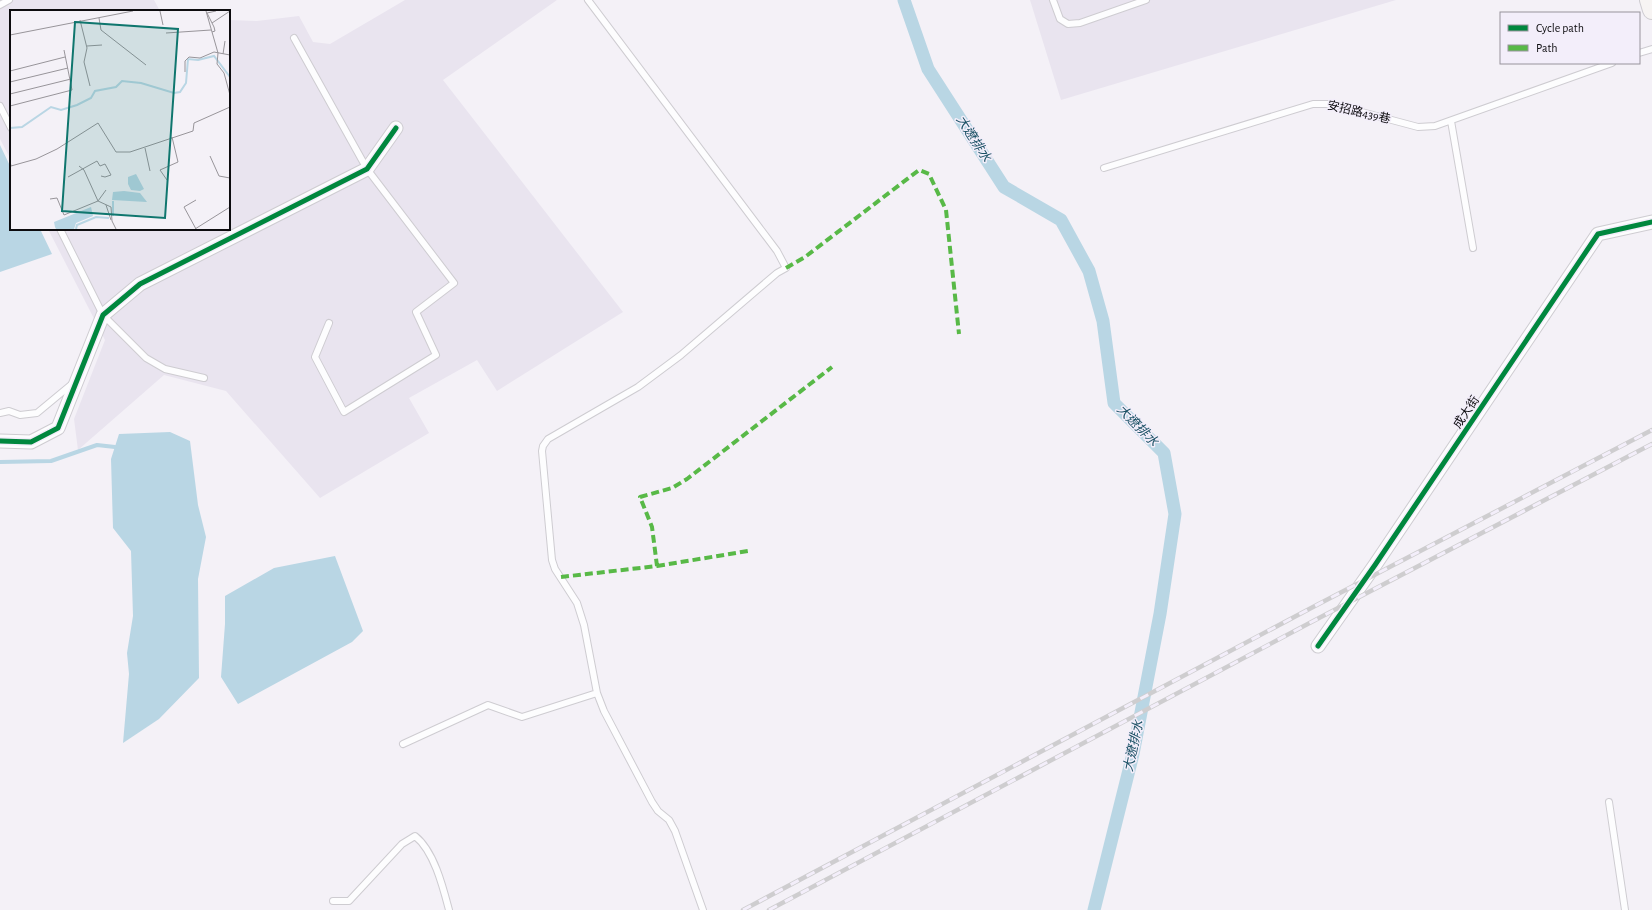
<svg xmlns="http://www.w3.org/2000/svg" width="1652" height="910" font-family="'Alegreya Sans','Noto Sans TC',sans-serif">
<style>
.built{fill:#e9e4ef}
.water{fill:#b9d6e4}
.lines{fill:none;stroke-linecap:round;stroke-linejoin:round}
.stream{stroke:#b9d6e4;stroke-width:4}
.canal{stroke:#b9d6e4;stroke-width:13}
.lane-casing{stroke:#ceccd1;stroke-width:8}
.street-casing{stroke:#ceccd1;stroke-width:15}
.secondary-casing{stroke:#ceccd1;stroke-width:20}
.lane{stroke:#fdfdfe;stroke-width:6}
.street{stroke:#fdfdfe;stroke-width:13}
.secondary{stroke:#f7f4f3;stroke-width:18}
.rail-casing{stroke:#cecdcf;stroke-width:4.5}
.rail{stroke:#f3eefa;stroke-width:3;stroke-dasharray:9;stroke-linecap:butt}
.quiet{stroke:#58b947;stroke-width:4;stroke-dasharray:8 4;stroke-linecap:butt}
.cycleway-casing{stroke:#f3eefa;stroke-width:8}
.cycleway{stroke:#00873e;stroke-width:5}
.labels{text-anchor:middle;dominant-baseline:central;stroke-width:3;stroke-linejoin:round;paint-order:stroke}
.street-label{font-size:12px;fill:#0d0c0f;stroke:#f3eefa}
.water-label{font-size:13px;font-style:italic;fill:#1b5165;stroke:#f3eefa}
.inset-river{fill:none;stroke:#b9d6e4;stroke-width:2}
.inset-road{fill:none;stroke:#98959a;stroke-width:1}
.view{fill:#0f766e;fill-opacity:0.15;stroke:#0f766e;stroke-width:2}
.inset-edge{fill:none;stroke:#0d0c0f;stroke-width:2}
</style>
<rect width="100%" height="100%" fill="#f4f1f7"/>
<path class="built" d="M0,0h154l6,11h-149v149l-11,-21z
M405,0h152l-114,80 180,232 -126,79 -20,-31 -68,38 20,35 -109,65 -94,-107 -62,-16 -86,75 -4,-31 31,-79 -57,-111h181v-209l28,1 42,-5 14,26 17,2z
M1030,0h366l-335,100z"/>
<path class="water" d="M0,145l11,23v61h29l12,25 -52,18z
M170,432l20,9 8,64 8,32 -8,42 1,99 -40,41 -36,24 6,-69 -2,-21 6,-37 -2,-65 -18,-23 -2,-69 8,-25z
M335,556l28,75 -11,11 -114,62 -17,-27 4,-53v-28l49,-28z"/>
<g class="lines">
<path class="stream" d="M0,462l51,-1 46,-16 18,2"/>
<path class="canal" d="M904,0l24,69 76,118 57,33 28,51 14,50 11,82 50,50 11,61 -15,100 -27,140 -39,156"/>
<defs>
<path id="lane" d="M588,0l189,251 9,17 -9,5 -96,82 -43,32 -90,52 -5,7 -1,5 10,109 3,9 22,34 7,22 13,68 7,18 48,91 6,9 11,9 6,11 28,79
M1053,0l7,19 8,5 12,-1 66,-23
M0,5l9,-5
M294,38l73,131 87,114 -38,29 20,43 -92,57 -29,-55 14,-34
M1639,53l13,-4
M0,106l11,22
M1451,121l22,127
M1104,168l209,-64h14l16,3 75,20 17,-1 177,-63
M60,229l43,86 43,43 19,11 39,9
M0,413l9,-2 11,4 17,-2 35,-29
M403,744l85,-39 34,12 75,-24
M1609,802l16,108
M333,901h16l53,-57 13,-8c19,15 28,51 34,74"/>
<path id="street" d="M0,441l31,1 27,-14 45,-113 37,-31 227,-115 29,-41
M1318,646l57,-81 223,-331 54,-12"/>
<path id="secondary" d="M1649,0l3,10"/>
</defs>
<use href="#lane" class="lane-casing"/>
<use href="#street" class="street-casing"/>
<use href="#secondary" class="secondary-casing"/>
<use href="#lane" class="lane"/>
<use href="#street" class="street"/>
<use href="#secondary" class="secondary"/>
<defs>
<path id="rail" d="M743,910l570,-303 339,-177
M769,910l550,-292 333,-174"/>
</defs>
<use href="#rail" class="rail-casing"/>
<use href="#rail" class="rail"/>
<path class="quiet" d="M786,268l19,-11 114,-87 10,4 17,36 13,124
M657,566l91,-15
M561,577l96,-11 -5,-39 -12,-30 32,-9 15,-9 145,-112"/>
<defs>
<path id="cycleway" d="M0,441l31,1 27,-14 45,-113 37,-31 227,-115 29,-41
M1318,646l57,-81 223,-331 54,-12"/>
</defs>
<use href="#cycleway" class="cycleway-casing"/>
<use href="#cycleway" class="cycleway"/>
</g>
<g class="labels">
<g class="street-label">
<text transform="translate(1359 112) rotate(13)">安招路439巷</text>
<text transform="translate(1466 412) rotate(-56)">成大街</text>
</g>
<g class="water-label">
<text transform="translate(973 139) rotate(57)">大遼排水</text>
<text transform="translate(1137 426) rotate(45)">大遼排水</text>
<text transform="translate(1134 746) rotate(-78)">大遼排水</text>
</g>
</g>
<g transform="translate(10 10)">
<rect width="220" height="220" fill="#f4f1f7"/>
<path d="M126,164l8,15 -4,2 -9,-1 -3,-6v-7zM114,181l16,2 7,9 -35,-2 1,-8zM81,197l2,9 -17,7 -2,6h-18l-1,-2 -1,-5z" fill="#b9d6e4"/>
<path class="inset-river" d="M0,118l12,-1 29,-20 10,3 16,-5 14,-7 4,-7 21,-4 6,-6 19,2 33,10 6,-1 6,-9 2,-24 10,1 16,-4 16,21M103,206v-15M66,219l1,-4 19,-8 13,1"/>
<path class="inset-road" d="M150,1l3,14M196,1l12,42 -1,11 7,9 6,22M89,8l2,12 45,35M70,10l7,28 -3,14 6,24M202,13l18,-12M202,22l3,-1 -1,-4 -7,-14 9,-2M156,23l45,-3M0,25l123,-24M77,36l15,-1M213,44l2,-13M0,61l55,-14M175,62v-11l4,-4 11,1 14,-6 16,3M0,72l58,-14M0,84l61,-15M0,96l62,-16 -8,-40M135,138l5,23M200,146l9,20 11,2M0,151l1,5 25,-7 21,-10 41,-26 18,29h14l63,-21 1,-8 36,-16M69,156l5,4 14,31 13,6 1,14 4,8M58,167l29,-16 3,5 5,-2 6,11 -6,2 -4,-1M157,170l-7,-10 18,-8 -6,-25M40,189l7,-1 7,17 34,-14 8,-11M186,190l-12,7 12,22M96,195l5,15M185,219l35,-22"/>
<path class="view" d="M65,12l103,7 -13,189 -103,-7z"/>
<rect width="220" height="220" class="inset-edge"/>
</g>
<rect x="1500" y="12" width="140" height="52" fill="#f3eefa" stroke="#97949c"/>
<rect x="1508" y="25" width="20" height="6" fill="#00873e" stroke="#97949c"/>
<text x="1536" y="32" font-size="12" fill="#0d0c0f">Cycle path</text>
<rect x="1508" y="45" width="20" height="6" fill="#58b947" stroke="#97949c"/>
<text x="1536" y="52" font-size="12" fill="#0d0c0f">Path</text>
</svg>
